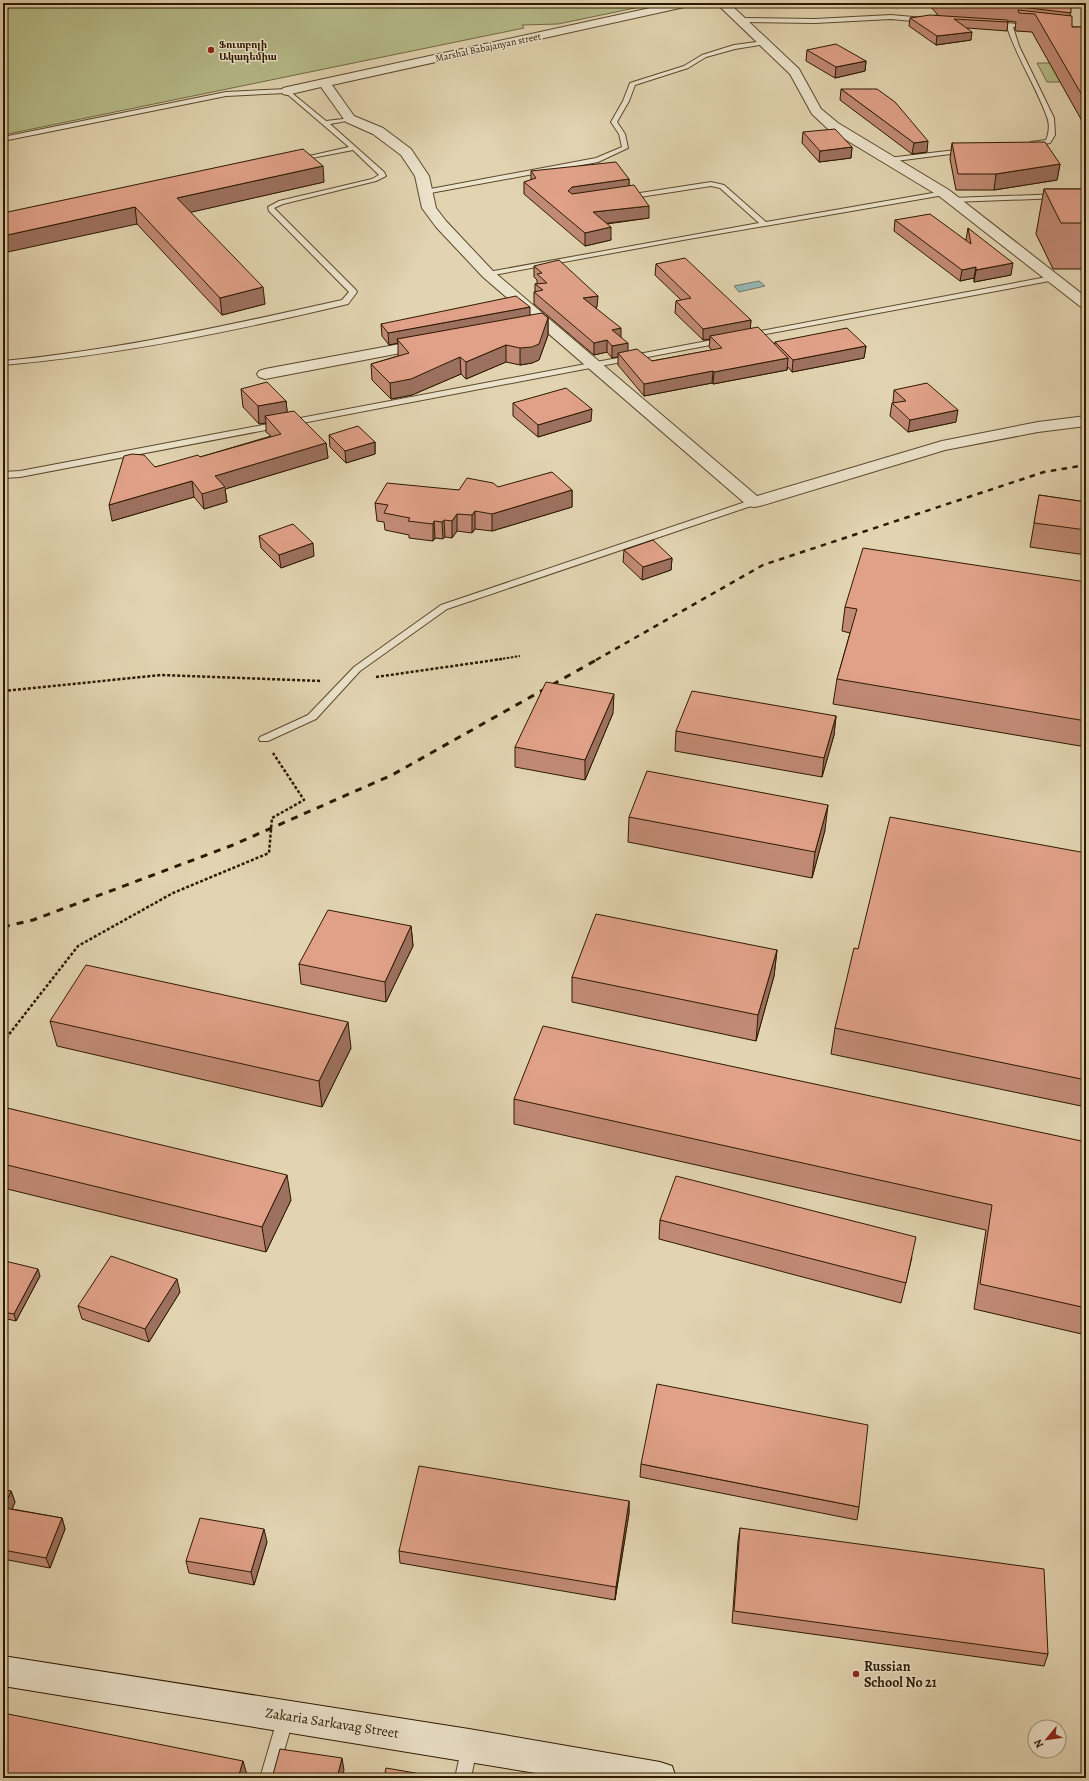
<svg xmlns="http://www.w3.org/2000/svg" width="1089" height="1781" font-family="Alegreya,'Noto Serif Armenian',serif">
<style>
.green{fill:#b6bc8a;stroke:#726a45}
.water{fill:#96b7b3;stroke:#6c786b}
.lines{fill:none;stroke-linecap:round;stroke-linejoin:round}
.service-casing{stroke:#5b482c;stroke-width:2}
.minor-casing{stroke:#5b482c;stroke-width:2}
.secondary-casing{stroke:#2e1900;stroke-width:2}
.path-far2{stroke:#2e1900;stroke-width:1.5;stroke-dasharray:2 1;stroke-linecap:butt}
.path-far1{stroke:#2e1900;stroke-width:2;stroke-dasharray:2.5 1.5;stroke-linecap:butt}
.path{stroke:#2e1900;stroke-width:2.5;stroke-dasharray:3 2;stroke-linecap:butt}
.service{fill:#ece3cc;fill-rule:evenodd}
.minor{fill:#ece3cc;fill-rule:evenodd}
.secondary{fill:#ece3cc;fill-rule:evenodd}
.rail-far1{stroke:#2e1900;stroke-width:2.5;stroke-dasharray:5.5 5.5;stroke-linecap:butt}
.rail{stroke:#2e1900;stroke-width:3;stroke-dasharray:7 7;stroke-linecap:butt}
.wall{fill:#c18a75;stroke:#2e1900}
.shaded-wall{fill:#9d715f;stroke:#2e1900}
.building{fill:#e0a188;stroke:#2e1900}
.poi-dot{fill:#8f2418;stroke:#ece3cc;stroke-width:1.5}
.labels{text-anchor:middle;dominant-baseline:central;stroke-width:3;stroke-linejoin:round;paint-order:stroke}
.far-poi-label{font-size:10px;font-weight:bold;fill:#2e1900;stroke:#ece3cc;text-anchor:start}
.far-street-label{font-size:10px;fill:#2e1900;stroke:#ece3cc}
.near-poi-label{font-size:14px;font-weight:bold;fill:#2e1900;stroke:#ece3cc;text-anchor:start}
.near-street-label{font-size:14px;fill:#2e1900;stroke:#ece3cc}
</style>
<rect width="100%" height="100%" fill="#e2d4b1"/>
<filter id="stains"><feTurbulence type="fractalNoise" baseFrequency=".005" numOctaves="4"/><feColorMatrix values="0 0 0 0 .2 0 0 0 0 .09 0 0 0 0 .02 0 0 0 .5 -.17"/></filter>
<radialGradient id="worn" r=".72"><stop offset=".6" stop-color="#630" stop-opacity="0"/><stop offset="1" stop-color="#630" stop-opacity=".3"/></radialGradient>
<path class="green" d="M38,3h621l-101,21 -36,1 2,3 -521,107v-126z
M1037,63h29l10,19h-29z"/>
<path class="water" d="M759,281l6,5 -26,6 -5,-6z"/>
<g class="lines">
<defs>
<path id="service" d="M891,15l33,3 3,2 -3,2 -33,-3 -76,4 -75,-1 -3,-2 3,-2 75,1z
M993,22l37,3 3,2 -3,2 -17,-2 6,19 35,72 1,17 -5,8 -19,3 -3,-2 3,-2 15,-2c3,-6 4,-16 1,-23 -11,-31 -30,-59 -40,-90l-16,-2 -1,-1z
M764,41l3,2 -1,1 -31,5 -29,8 -18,11 -53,17 -6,16 -12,21 8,12 3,14 -30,14 -173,32 -3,-2 3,-2 171,-32 26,-11 -3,-13 -8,-12 12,-21 7,-18 54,-17 18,-11 32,-10z
M287,89l39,32 26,-3v2l-22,4 54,48 2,4 -10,5 -93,23 -9,4 82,82 1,2 -9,12c-114,27 -229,51 -345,61v-4c115,-11 227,-36 339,-61l7,-8 -80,-81 -1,-4 11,-6 93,-22 7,-4 -26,-25 -57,11v-2l53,-12 -63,-54 -60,3 -223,45v-4l223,-45z
M964,149l3,2 -1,1 -78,10 -3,-2 3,-2z
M711,182l13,3 42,37 178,-31 3,2 -3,2 -261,45 -195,36 -4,-2 4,-2 271,-49 -39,-35 -9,-2 -84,13 -3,-2 3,-2z
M1086,193v4l-133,5 -3,-2 3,-2z
M1052,276l4,2 -1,2 -305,57 -4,-2 4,-2z
M723,338l4,2 -1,2 -706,135 -17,1v-6l17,-1z
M754,499l3,1 1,2 -1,2 -310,105 -87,62 -44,48 -48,22h-8l-1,-2 1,-2 48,-22 46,-48 87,-62z
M286,1709l6,2 2,6 -18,61h-16l18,-61 2,-6z
M469,1739l6,2 2,6 -6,31h-16l8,-37z"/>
<path id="minor" d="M673,3h22l-6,3 -357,79 22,31 29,12 28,21 18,27 7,32 10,13 47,50 264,225 185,-55 96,-19 48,-6v10l-48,6 -93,18 -185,56 -6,1 -6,-1 -265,-229 -47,-50 -14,-19 -7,-32 -14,-21 -28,-21 -27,-12 -25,-35 -34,8 -4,-1 -2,-3 2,-3 4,-1z
M716,3h13l70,66 22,40 17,14 111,67 137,107v11l-5,-1 -142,-111 -111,-67 -16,-15 -22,-40z
M427,339l5,2 3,3 -3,3 -167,32 -6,-2 -2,-3 2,-3 6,-2z"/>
<path id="secondary" d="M3,1656l466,73 191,33 12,4 4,12h-110l-563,-92z"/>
</defs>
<use href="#service" class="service-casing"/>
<use href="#minor" class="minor-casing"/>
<use href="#secondary" class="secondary-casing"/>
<path class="path-far2" d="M1083,3l3,1"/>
<path class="path-far1" d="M495,660l25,-4"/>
<path class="path" d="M376,677l126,-18
M3,691l158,-16 160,6
M3,1042l75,-96 95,-53 96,-40 3,-35 32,-18 -31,-47"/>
<use href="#service" class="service"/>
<use href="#minor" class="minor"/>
<use href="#secondary" class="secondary"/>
<path class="rail-far1" d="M596,660l167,-95 281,-93 42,-7"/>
<path class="rail" d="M3,927l30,-7 200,-75 159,-70 206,-116"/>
</g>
<path class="wall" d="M927,3h144l-1,13 2,11h14v101l-54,-96 -16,-1 -1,-2 1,-7 -8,-1 -1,10 -40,-3 4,12 -35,5 -27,-19 1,-8 28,-3z
M807,50l59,11 -1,10 -30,7 -29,-17z
M841,89l86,63 -15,2 -72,-54z
M803,132l49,15 -1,11 -32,4 -17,-19z
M952,143l108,21 -3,16 -63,10h-38l-6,-31z
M531,171l98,8v7l20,32 -42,6 4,16 -26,6 -61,-52v-12l7,-2z
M324,182l-134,30 75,92 -43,11 -85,-91 -134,-11z
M1044,189h42v80h-33l-17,-35z
M895,220l71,20 2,-12 43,47 -37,7v-4l-14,3 -66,-50z
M656,264l95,56 -1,8 25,16v-2l91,4 -2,12 -72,14 -4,-5 -1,3 -74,14 -1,-1 -68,13 -26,-31v-8l-6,1 -5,-6 -13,3 -60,-51v-12h1v-8h2v-4l-3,-3v-11l63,41 -2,1 26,29 7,14 24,10 60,-11 -3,-3 1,-8 -7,1 -28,-27 1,-12 5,-1 -26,-25z
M530,315l18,3v17l-9,25 -7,3 -12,2 -14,-3 -40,17 -5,-5 -49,21 -21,4 -19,-19 -1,-16 27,-8v-13l-9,2 -7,-9 -1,-12z
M241,389l45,12 1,11 39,31 2,15 -103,31 2,13 -23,7 -10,-12 -82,24 43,-54 45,-10 71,-21 -5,-4v-9l-7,1 -16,-17z
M894,390l62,32 -48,10 -18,-16 2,-13h2l-1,-1z
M513,403l78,18 -53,16 -25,-21z
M329,435l46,7v12l-29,9 -16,-16z
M498,487l74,3v17l-80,24 -17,-2 -3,4 -15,-2 -5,7 -7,-1 -2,2 -8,-1 -2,3 -24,-3v-3l-24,-5 -1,-8 -7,-1 -2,-18 84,-13z
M1039,495l47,7v53l-56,-8z
M259,536l55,20 -33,12 -20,-20z
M624,550l48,8 -1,12 -29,10 -19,-18z
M1086,582v165l-253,-43 4,-25 13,-46 -8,-2 3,-24z
M613,713l-28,67 -70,-13v-20z
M836,716l-2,19 -12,42 -147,-26 1,-20z
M629,817l196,13 -13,48 -184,-36z
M1086,853v254l-255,-53 4,-26 23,-79z
M411,926l2,20 -27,56 -85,-18 -2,-20z
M777,950l-3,26 -18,65 -184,-39v-25z
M50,1021l301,27 -29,59 -265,-61z
M514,1099l572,43v193l-112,-26 12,-79 -472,-106z
M3,1107l288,93 -25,52 -263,-64z
M660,1220l252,37 -11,46 -242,-64z
M3,1264l37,12 -24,45 -13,-3z
M180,1292l-31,50 -67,-23 -4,-13z
M641,1464l218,43 -2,13 -217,-43z
M3,1490l8,1 4,11 -3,7 50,9 3,11 -15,39 -47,-9z
M629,1501v12l-14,87 -215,-37 -1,-12z
M740,1528l308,126 -4,12 -312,-43 6,-82z
M267,1542l-13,43 -65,-12 -3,-12z"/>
<path class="shaded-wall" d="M972,32l-1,8 -35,5 1,-9z
M866,61l-1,10 -30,7 1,-11z
M928,141l-1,11 -15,2 2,-11z
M852,147l-1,11 -32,4 1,-11z
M1060,164l-3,16 -63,10 2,-16z
M323,166l1,16 -145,33 -2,-17z
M629,179v13l-57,8 -4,-9 4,-4z
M649,206v12l-56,7v-13z
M135,207l2,17 -134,29v-17z
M611,227v13l-26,6v-13z
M1013,263l-2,12 -37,7 2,-12z
M976,267l-2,11 -14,3 2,-11z
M263,287l2,17 -43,11 -2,-17z
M598,296l-1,11 -14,3v-12z
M530,307v12l-133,20 1,4 -9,2 -1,-12z
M548,318v17l-9,25 -7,3 -12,2v-17z
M751,320l-1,12 -40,4v3l-7,1v-11z
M621,328v12l-9,-10z
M607,340v12l-13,3v-12z
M628,343v12l-10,-2v4l-6,1v-12z
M506,345v17l-40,17v-17z
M866,346l-2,12 -72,14 1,-12z
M460,357l1,17 -49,21 -21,4 -1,-16z
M788,358l-1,12 -74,14 1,-12z
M713,371l-1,12 -68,13v-12z
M286,401l2,18 -23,-3 1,7 -7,1 -1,-18z
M592,409l-1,12 -53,16v-12z
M958,410l-2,12 -48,10 2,-12z
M375,442v12l-29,9 -1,-12z
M326,443l2,15 -103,31 2,13 -23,7 -2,-15 13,-18z
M192,481l2,16 -82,24 -3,-16z
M572,490v17l-80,24v-17z
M475,511v18l-3,4v-18z
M457,514v17l-5,7v-17z
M444,520l1,17 -2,2 -1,-17z
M434,521l1,17 -2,3v-17z
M313,543l1,13 -33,12 -2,-13z
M672,558l-1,12 -29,10 1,-13z
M614,694l-1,19 -28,67v-20z
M836,716l-2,19 -12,42 2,-19z
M828,805l-3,25 -13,48 3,-26z
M411,926l2,20 -27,56 -1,-20z
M777,950l-3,26 -18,65 2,-26z
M348,1022l3,26 -29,59 -3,-26z
M287,1175l4,25 -25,52 -4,-25z
M38,1269l2,7 -24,45 -2,-7z
M177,1279l3,13 -31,50 -4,-13z
M11,1491l4,11 -7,17 -4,-11z
M629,1501v12l-14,87 1,-13z
M62,1518l3,11 -15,39 -4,-10z
M264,1529l3,13 -13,43 -3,-13z
M342,1758l2,12 -2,8h-5z
M243,1761l5,17h-10z"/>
<path class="building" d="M965,3h106v10l-59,-7z
M1018,10l54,6v11h14v75l-51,-88 -16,-1z
M930,15l77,5 1,2 -54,-3 18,13 -35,4 -27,-18z
M836,44l30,17 -30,6 -29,-17z
M841,89h36l18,13 33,39 -14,2z
M835,129l17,18 -32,4 -17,-19z
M1045,142l15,22 -64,10h-38l-6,-31z
M303,149l20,17 -146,32 86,89 -43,11 -85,-91 -132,29v-23z
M616,162l13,17 -57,8 -4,4 4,3 62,-9 15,21 -56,6 18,15 -26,6 -61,-51 12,-4 -5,-7z
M1044,189h42v34h-25z
M930,214l41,30 -3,-16 45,35 -37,7v-3l-14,3 -67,-50z
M685,258l66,62 -48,9 -27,-28 15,-3 -35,-34z
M559,260l39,36 -15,2 38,30 -9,2 16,13 -16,3 -5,-6 -13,3 -60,-51 9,-2 -8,-6 12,-1 -10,-9 5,-1 -8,-7z
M516,296l14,11 -142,26 -7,-9z
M542,313l6,5 -9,26 -7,3 -12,1 -14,-3 -40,17 -6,-5 -49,22 -21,4 -19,-19 38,-11 -12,-14z
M758,327l30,31 -74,14 -1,-1 -69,13 -26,-31 19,-4 15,12 70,-13 -12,-12z
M847,328l19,18 -73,14 -18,-18z
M267,382l19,19 -28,5 -17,-17z
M927,383l31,27 -48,10 -18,-17 14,-2 -12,-11z
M566,388l26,21 -54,16 -25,-22z
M294,411l32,32 -111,33 10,11 -23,7 -10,-13 -83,24 15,-49 8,-2 12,1 11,12 43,-12 2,2 81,-23 -16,-18z
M358,426l17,16 -30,9 -16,-16z
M552,472l20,18 -80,24 -17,-3 -3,4 -15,-1 -5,7 -8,-1 -2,2 -8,-1 -1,3 -25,-3 2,-3 -26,-5 4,-8 -13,-2 12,-20 72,7 8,-12 26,5 5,4z
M1039,495l47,7v28l-52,-7z
M293,524l20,19 -34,12 -20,-19z
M653,540l19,18 -29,9 -19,-17z
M863,548l223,34v139l-249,-42 20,-70 -12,-2z
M546,682l68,12 -29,66 -70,-13z
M692,691l144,25 -12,42 -148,-27z
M647,771l181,34 -13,47 -186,-35z
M890,817l196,36v227l-251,-52 19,-80 4,1z
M328,910l83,16 -26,56 -86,-18z
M596,914l181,36 -19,65 -186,-38z
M86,965l262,57 -29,59 -269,-60z
M543,1026l543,116v166l-106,-24 12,-79 -478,-106z
M3,1107l284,68 -25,52 -259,-63z
M676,1176l240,61 -10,46 -246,-63z
M111,1256l66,23 -32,50 -67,-23z
M5,1261l33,8 -24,45 -11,-2v-48z
M657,1384l211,41 -9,82 -218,-43z
M419,1466l210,35 -13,86 -217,-36z
M3,1490l8,1 -7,17 58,10 -16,40 -43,-8z
M200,1518l64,11 -13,43 -65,-11z
M740,1528l304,41 4,85 -314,-43z
M3,1713l240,48 -5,17h-235z
M280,1749l62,9 -5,20h-65z
M386,1768l35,6 -1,4h-36z"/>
<g class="poi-dot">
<circle cx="211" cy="50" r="4"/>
<circle cx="856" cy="1674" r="4"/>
</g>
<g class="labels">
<g class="far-poi-label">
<text x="219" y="44">Ֆուտբոլի<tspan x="219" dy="12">Ակադեմիա</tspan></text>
</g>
<g class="far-street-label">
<text transform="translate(488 47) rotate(-12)">Marshal Babajanyan street</text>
</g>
<g class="near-poi-label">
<text x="864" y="1666">Russian<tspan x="864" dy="16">School No 21</tspan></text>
</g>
<g class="near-street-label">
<text transform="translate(332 1723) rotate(9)">Zakaria Sarkavag Street</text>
</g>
</g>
<rect width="1089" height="1781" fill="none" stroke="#e2d4b1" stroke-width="16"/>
<rect x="4" y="4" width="1081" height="1773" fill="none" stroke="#2e1900" stroke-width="2"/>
<rect x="8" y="8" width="1073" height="1765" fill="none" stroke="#2e1900"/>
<g transform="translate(1047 1739) rotate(241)"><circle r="19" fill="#ece3cc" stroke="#a0927a"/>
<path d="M0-3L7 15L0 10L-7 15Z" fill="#8f2418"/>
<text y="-6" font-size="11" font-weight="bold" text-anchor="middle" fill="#2e1900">N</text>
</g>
<rect width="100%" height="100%" filter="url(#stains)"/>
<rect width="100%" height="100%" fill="url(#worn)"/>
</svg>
